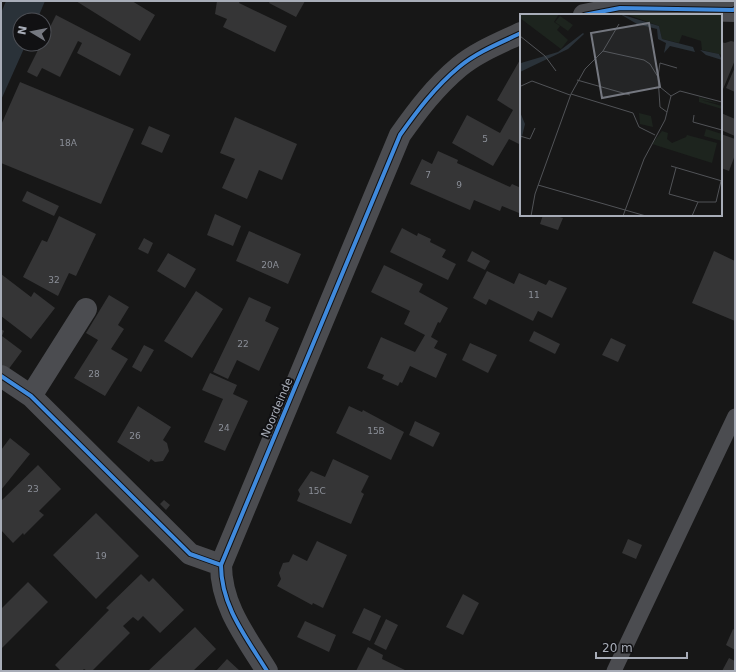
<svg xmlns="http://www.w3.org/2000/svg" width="736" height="672" font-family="'DejaVu Sans',sans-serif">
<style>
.water{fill:#2a3239}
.building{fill:#353536}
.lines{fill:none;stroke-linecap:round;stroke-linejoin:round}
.service{stroke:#4b4c50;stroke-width:15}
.minor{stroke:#4b4c50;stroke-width:22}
.cycleway-casing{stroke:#111113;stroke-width:6}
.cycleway{stroke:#408adc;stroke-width:4}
.labels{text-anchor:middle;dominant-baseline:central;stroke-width:4;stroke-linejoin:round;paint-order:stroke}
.number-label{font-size:9px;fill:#8b8f98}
.street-label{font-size:11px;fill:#a8adb8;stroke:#111113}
.inset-road{fill:none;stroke:#515357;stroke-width:1}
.view{fill:#757880;fill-opacity:0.15;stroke:#757880;stroke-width:2}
.inset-edge{fill:none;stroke:#a8adb8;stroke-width:2}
</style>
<rect width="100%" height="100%" fill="#171717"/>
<path class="water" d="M6,1h39l-8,19h-17v24h6l-25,56v-87z"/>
<path class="building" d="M76,1h56l23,14 -15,26z
M217,1h23l-1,2 48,23 -12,26 -52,-25 4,-8 -12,-5z
M270,1h35l-9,16 -27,-14z
M56,15l75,39 -11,22 -43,-23 5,-10 -4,-2 -18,36 -18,-9 -5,9 -10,-5 14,-28h3v-5z
M731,41l4,1v18l-14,34v-52l4,1z
M521,58v87l-12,-6 -16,27 -41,-23 15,-28 33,18 13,-23 -16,-10z
M735,67v25l-9,-4z
M20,82l114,47 -33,75 -100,-41v-38z
M721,113l14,6v17l-14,-6z
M235,117l62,27 -15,36 -23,-10 -12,29 -25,-11 13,-29 -15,-6z
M149,126l21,9 -8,18 -21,-9z
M721,134l14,5v16l-6,16 -8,-3z
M438,151l20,9 -1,3 53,24 2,-3 9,4v20l-2,5 -17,-7 -2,5 -26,-11 -4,10 -60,-26 12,-25 10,5z
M27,191l32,15 -5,10 -32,-15z
M215,214l26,12 -8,20 -26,-11z
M543,215h10l10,3 -5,12 -18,-6z
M59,216l37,18 -20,42 -7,-3 -11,23 -35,-19 19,-37 5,2z
M402,228l15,8 1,-3 13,6 -1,3 16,8 -4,7 14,7 -8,16 -58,-28z
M249,231l52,23 -13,30 -52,-23z
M144,238l9,5 -5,11 -10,-5z
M472,251l18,10 -5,9 -18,-9z
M714,251l21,10v60l-43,-18z
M168,253l28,16 -11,19 -28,-17z
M384,265l39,19 -4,8 29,16 -8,15 -2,-1 -7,15 7,4 -4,7 13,6 -11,24 -26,-12 -8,17 -2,-1 -2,4 -16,-7 2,-4 -17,-7 14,-31 34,15 10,-17 -21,-11 6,-13 -39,-19z
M487,271l27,13 5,-11 27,12 3,-5 18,8 -15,30 -14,-7 -5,10 -44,-22 -3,6 -13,-7z
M1,274l30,23 3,-5 21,16 -24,31 -30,-23z
M196,291l27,18 -31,49 -28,-17z
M109,295l20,12 -11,18 6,4 -13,20 17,10 -23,37 -31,-18 24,-38 -12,-7z
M249,297l22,10 -6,14 14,7 -20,43 -22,-11 -9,19 -15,-7z
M1,329l3,2 -2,5 20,15 -17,23 -4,-3z
M534,331l26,13 -5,10 -26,-13z
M611,338l15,7 -8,17 -16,-7z
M470,343l27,12 -9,18 -26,-13z
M144,345l10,5 -13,22 -9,-5z
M210,373l27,12 -4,9 15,7 -23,50 -21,-9 19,-43 -21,-9z
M138,406l33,21 -8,13 4,3 2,8 -6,10 -8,1 -4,-3 -2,3 -32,-20z
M349,406l13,6 1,-2 41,22 -13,28 -55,-27z
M415,421l25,12 -7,14 -24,-12z
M10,438l20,16 -29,36v-40z
M333,459l36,17 -8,16 3,2 -13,30 -54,-23 3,-7 -2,-4 13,-19 14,6z
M38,465l23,24 -22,22 5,4 -20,20 -1,-2 -10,10 -12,-13v-29z
M164,500l6,5 -4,5 -6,-6z
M96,513l43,43 -43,43 -43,-44z
M628,539l14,6 -6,14 -14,-6z
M317,541l30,14 -24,53 -10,-5 -1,2 -35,-19 4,-7 -2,-6 4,-10 6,-1 4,-8 14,7z
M141,574l8,8 4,-4 31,32 -24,23 -17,-17 -5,5 -5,-4 -10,9 7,7 -38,38h-5l-3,-2 -2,2h-21l-6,-6 54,-55 -3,-2z
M28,582l20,20 -47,47v-40z
M463,594l16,9 -16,32 -17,-8z
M364,608l17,8 -11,25 -18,-8z
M386,619l12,6 -12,25 -12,-6z
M305,621l31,14 -7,17 -32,-15z
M195,627l21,22 -23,22h-45z
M733,629l2,1v20l-9,-5z
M368,647l15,8 -1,4 25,12h-51z
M729,658l6,3v10h-13z
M227,659l13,12h-24z"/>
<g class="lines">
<path class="service" d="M614,671l121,-255"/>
<path class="minor" d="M584,15l36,-7 115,3
M1,376l30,20 159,158 31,11
M31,396l55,-87
M267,671c-21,-34 -46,-65 -46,-106l179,-430c17,-24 35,-48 59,-68 18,-15 41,-24 62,-34"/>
<defs>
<path id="cycleway" d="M584,15l36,-7 113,2 2,-1
M1,376l30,20 159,158 31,11
M267,671c-21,-34 -46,-65 -46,-106l179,-430c17,-24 35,-48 59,-68 18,-15 41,-24 62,-34"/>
</defs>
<use href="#cycleway" class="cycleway-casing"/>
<use href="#cycleway" class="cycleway"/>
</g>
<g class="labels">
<g class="number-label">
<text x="485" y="139">5</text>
<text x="68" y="143">18A</text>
<text x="428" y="175">7</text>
<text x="459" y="185">9</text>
<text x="270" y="265">20A</text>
<text x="54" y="280">32</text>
<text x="534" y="295">11</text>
<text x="243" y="344">22</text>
<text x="94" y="374">28</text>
<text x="224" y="428">24</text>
<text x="376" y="431">15B</text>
<text x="135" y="436">26</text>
<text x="33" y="489">23</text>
<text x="317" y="491">15C</text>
<text x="101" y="556">19</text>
</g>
<g class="street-label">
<text transform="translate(277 408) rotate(-67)">Noordeinde</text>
</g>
</g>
<g transform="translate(520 14)">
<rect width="202" height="202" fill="#171717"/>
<path d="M0,0h39l-5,8 6,4 -3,4 11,10 -7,9 -41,-31zM106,0h96v41l-20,-5 -1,-9 -19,-6 -3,8 -17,-4 -3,-13zM40,2l13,9 -5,6 -13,-9zM179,83l22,7 -20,-4 21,6v3l-23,-7zM119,99l12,3 2,11 -13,-3zM186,115l16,5v7l-18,-5zM142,117l6,2 -1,6 5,4 14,-6 1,-2 30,8 -5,20 -60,-19z" fill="#1d241e"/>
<path d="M100,0l39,12 3,13 31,8 2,5 -25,-6 -6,7 2,-10 -8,-4 -1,-10 -20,-5zM63,19l1,1 -16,15 -48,23 1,-9 37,-11zM180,36l19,4 3,6 -16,-5zM0,98l5,12 -5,21z" fill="#2a3239"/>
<path class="inset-road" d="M0,22l25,20 11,15M83,37l41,9 6,4 8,13 2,30 7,5M83,37l16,-27M138,62l2,-13 17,5M57,66l53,15M1,72l11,-5 38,14M140,73l11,9M51,80l62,19 6,14 16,8M151,82l9,-5 42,11M174,101l-1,7 29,8M0,122l10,3 5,-11M151,152l51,15M156,154l-7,26 29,8M18,171l108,31M11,202l4,-22 36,-100 14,-25 18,-18M103,202l21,-57 21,-39 6,-24M172,202l6,-14h18l5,-21"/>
<path class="view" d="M129,9l11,64 -58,11 -11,-65z"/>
<rect width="202" height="202" class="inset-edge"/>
</g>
<rect width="736" height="672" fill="none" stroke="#a8adb8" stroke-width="4"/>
<g transform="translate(32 32) rotate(280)"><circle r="19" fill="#111113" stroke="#4d4f55"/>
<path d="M0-3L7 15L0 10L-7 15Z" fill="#757880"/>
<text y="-6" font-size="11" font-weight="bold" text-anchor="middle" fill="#a8adb8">N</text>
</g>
<path d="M596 652v6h91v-6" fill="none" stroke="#a8adb8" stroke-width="2"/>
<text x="602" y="652" font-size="12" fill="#a8adb8" stroke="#111113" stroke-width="3" paint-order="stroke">20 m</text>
</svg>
